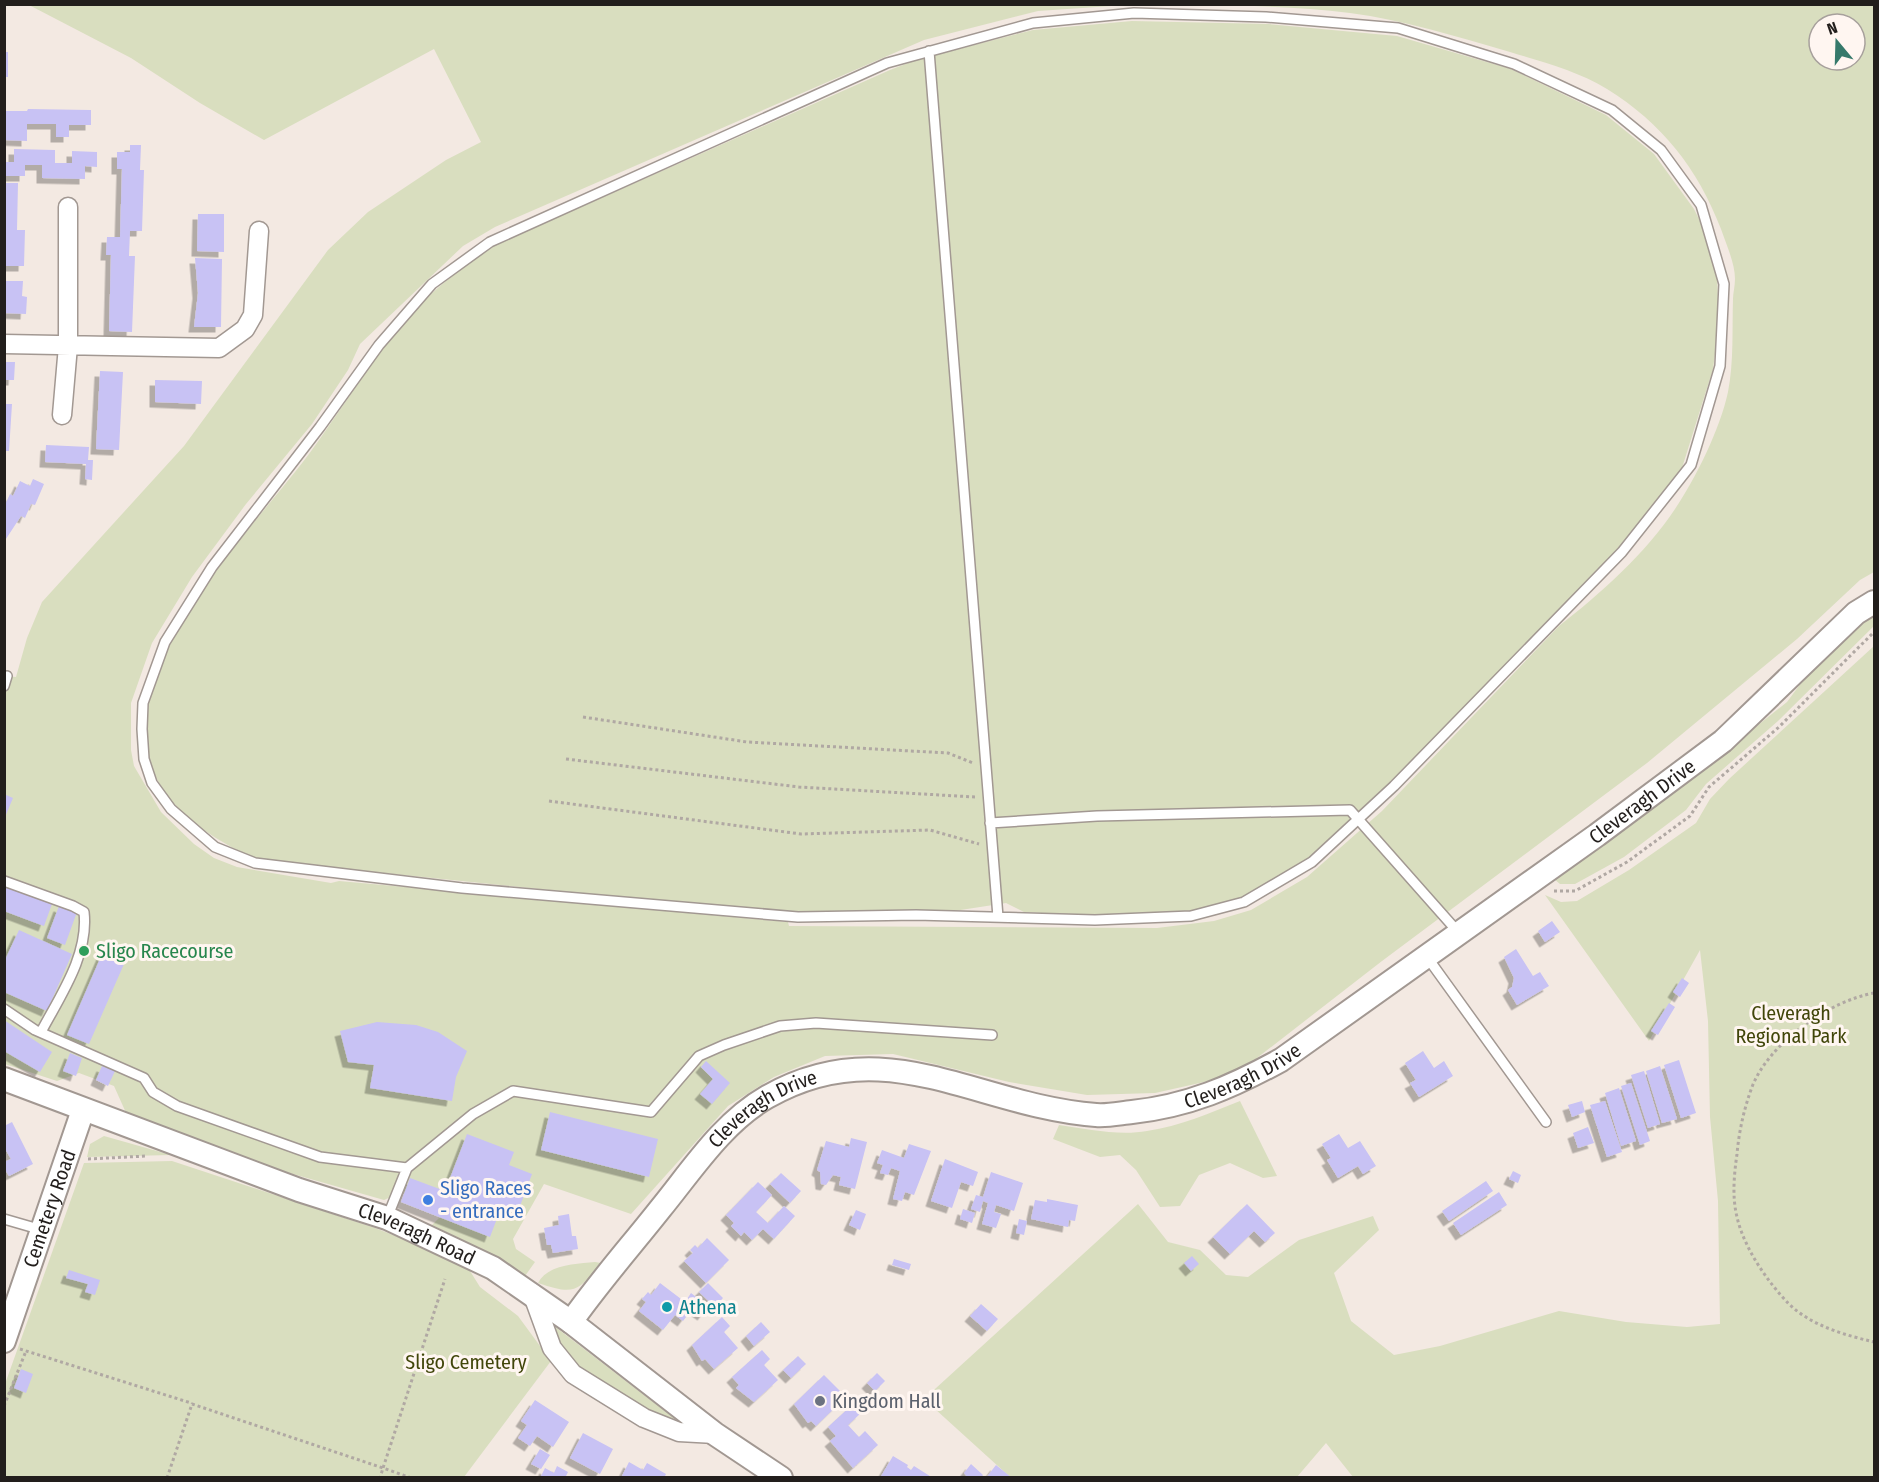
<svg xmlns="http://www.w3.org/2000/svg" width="1879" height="1482" font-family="'Fira Sans Condensed',sans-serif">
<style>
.green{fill:#d9debf;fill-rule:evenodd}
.building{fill:#c8c2f4;filter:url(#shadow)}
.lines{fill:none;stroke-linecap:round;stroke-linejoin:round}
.service-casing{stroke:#a29892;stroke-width:12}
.minor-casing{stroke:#a29892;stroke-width:21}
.tertiary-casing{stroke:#a29892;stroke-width:26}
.path{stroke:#b0a8a3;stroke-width:3;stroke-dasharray:3 3;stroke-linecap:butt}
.service{stroke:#fff;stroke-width:9}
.minor{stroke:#fff;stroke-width:18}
.tertiary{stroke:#fff;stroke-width:22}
.leisure-dot{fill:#2e9e5b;stroke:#fff6f1;stroke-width:2}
.shop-dot{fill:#3f7fe0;stroke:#fff6f1;stroke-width:2}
.culture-dot{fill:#0f9aa8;stroke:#fff6f1;stroke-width:2}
.worship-dot{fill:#6b7280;stroke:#fff6f1;stroke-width:2}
.labels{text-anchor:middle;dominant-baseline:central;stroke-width:6;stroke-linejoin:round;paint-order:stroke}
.street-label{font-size:20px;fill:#221e1c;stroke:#fff6f1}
.leisure-label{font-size:20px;fill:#27864d;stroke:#fff6f1;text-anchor:start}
.park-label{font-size:20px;fill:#41460a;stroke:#fff6f1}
.shop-label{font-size:20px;fill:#366cbe;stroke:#fff6f1;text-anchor:start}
.culture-label{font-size:20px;fill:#0d838f;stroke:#fff6f1;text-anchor:start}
.worship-label{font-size:20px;fill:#5b616d;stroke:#fff6f1;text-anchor:start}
</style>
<defs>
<filter id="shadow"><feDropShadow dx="-5.5" dy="5.5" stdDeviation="0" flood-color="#0004"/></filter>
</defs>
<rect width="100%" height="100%" fill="#f3e9e2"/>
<path class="green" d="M29,5h1097l-88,6 -114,29 -429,187 -32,19 -103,98 -12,26 -36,54 -66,80 -54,73 -40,66 -21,60v47l3,16 27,46 33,32 20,14 23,9 94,16 8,-2 449,41 1,4 368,2 57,-7 37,-11 56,-33 75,-66 177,-185c40,-31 88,-74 116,-117 21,-31 45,-80 53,-117 6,-31 4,-62 5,-93 0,-6 2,-13 2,-20 0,-16 -9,-35 -14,-50 -23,-60 -59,-106 -114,-140 -29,-18 -64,-27 -97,-37 -52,-15 -106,-32 -160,-39 -37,-5 -76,-6 -113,-8h637v567l-14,8 -63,59 -150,124 -265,198 -134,104 -26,13 -67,15 -68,2 -78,-13 -116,-28 -68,2 -51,21 -46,29 -97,108 -87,-30 -31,55 3,10 19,13 -10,14 -29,-20 -64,-31 8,-8 1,-12 -39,-13 -18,8 -126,-36 -131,-49 -13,-29 -35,-13 -22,8 -52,-17v-388l11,1 11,-39 15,-36 142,-156 144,-196 40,-38 78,-52 35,-18 -47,-93 -170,91 -64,-37 -69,-45zM1819,24h36v36h-36z
M1132,21l136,3 129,12 114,33 95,46 48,39 40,55 7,14 16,53 2,47 -6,46 -31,99 -61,82 -249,251 -66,61 -64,36 -52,14 -95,4 -71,-4 -18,-9 -52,8 -138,2 -149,-11 -409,-42c-45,-20 -99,-53 -110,-106 -21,-99 106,-227 161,-300 32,-44 61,-91 96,-133 25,-30 58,-54 90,-76l395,-175 26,-10 117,-30z
M1874,615v11l-96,95 -72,63 -20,26 -62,47 -49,27h-15l-6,-5 114,-82 119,-95 26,-35 44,-41z
M1874,646v831h-521l-27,-34 -29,34h-287l-86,-78 214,-195 30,38 32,8 26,25 22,2 51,-37 74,-24 6,14 -45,43 17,48 43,34 46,-9 119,-35 67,11 61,5 33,-3 -2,-123 -8,-84 -2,-96 -8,-71 -51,91 -104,-146 16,7 16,-1 52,-31 67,-47 14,-24 19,-20z
M1240,1101l37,75 -14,2 -33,-15 -31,12 -19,31 -20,1 -24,-37 -16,-15 -20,2 -47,-18 6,-14c28,4 60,11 88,6 33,-5 63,-18 93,-30z
M104,1136l67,19 -84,2 3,-13z
M172,1161l203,67 90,35 15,24 38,29 33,45 -87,116 -459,1v-94l79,-221z
M595,1262l6,1c-24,30 -27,32 -63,20 10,-19 38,-19 57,-21z
M549,1322l130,100c-31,-11 -100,-47 -120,-73 -5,-8 -7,-18 -10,-27z"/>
<path class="building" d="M4,52h4v25h-4z
M28,109l63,1v15h-22v12h-13v-13h-29v17l-23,-1v-29h23z
M130,145h11l-1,25h4l-2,61h-12l-1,25h6l-3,76 -23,-1 2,-76h-5l1,-18h13l2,-68h-5v-17h13z
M14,149l41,1v13h17v-12l25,1v15l-12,-1v13l-43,-1v-13h-17v11h-21v-14h10z
M4,183h14l-1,47h8l-1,36h-20z
M198,214h26v38l-27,-1z
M195,258l27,1 -1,68h-27l4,-34z
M4,281h19l-1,15 5,1 -1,17 -22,-1z
M4,362h11l-1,18h-10z
M100,371l23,1 -4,78 -23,-1z
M155,380l47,1 -1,23 -46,-2z
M4,404h8l-3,47h-5z
M46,445l43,2 -1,13h5l-1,20 -7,-1 1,-15 -41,-2z
M33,479l11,5 -9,21 -4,-1 -6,14 -4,-2 -17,26v-35l6,-13 3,2 7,-15 10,5z
M4,794l9,4 -8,19h-1z
M4,886l48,18 -8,22 -40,-15z
M59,906l18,6 -12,33 -18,-7z
M1552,921l8,11 -15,10 -7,-11z
M19,930l53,24 -25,57 -43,-19v-30z
M1516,949l17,27 7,-4 9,14 -32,19 -9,-15 4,-3 2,-9 -10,-21z
M102,954l22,10 -35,80 -22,-9z
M1682,978l7,5 -9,14 -7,-5z
M1669,1003l6,4 -17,28 -7,-4z
M4,1020l48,32 -12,20 -36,-21z
M377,1022l39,3 22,7 29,19 -11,26 -4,24 -82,-13 4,-23 -26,-3 -8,-31z
M1423,1051l11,17 10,-7 9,15 -34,21 -9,-14 6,-3 -11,-17z
M70,1053l12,5 -6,18 -13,-5z
M1679,1060l17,53 -15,5 -17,-53z
M706,1061l24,22 -18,21 -12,-10 13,-15 -12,-12z
M102,1066l13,5 -7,15 -12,-6z
M1660,1066l17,53 -15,4 -16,-52z
M1644,1071l16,53 -12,4 -17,-53z
M1631,1083l19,58 -10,4 -19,-59z
M1619,1088l17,53 -15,5 -16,-53z
M1582,1101l3,11 -13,5 -4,-12z
M1605,1101l17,51 -15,5 -17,-52z
M550,1112l108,27 -9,38 -108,-27z
M12,1122l21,42 -24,12 -5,-8v-6l7,-3 -7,-12v-21z
M1588,1127l6,16 -16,5 -5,-15z
M467,1134l47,18 -5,13 23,9 -15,40 -16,-6 -11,29 -89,-35 9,-24 35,13z
M1339,1134l9,14 12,-7 16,25 -13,8 -5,-8 -20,12 -11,-18 4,-2 -9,-14z
M851,1138l16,4 -12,47 -16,-4 2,-8 -8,-2 -7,10 -5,-1 -1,-12 -3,-2 9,-29 23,6z
M909,1144l22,7 -17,44 -9,-3 -3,9 -9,-2 7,-28 -9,-3 -3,7 -8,-2 3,-8 -6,-2 5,-13 22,8z
M945,1159l33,13 -5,14 -12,-4 -9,26 -21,-7z
M1513,1171l8,4 -3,8 -9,-4z
M991,1172l32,11 -9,28 -18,-6 -2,7 7,2 -5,14 -14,-4 6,-21 -5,-2 -3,11 -9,-3 5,-14 7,2z
M781,1173l20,18 -11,12 -20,-19z
M1486,1181l7,10 -44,30 -7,-10z
M758,1182l14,13 -16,17 12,11 16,-17 11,10 -21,23 -11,-10 -11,11 -8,-8 -3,4 -10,-10 3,-3 -8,-8z
M1499,1192l8,13 -46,30 -8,-12z
M1047,1199l31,6 -3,16 -6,-1 -1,7 -37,-8 4,-19 12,2z
M1247,1204l28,29 -10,9 -11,-11 -24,23 -17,-17z
M963,1209l12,4 -3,10 -12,-4z
M856,1210l10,4 -6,16 -11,-5z
M569,1214l3,22h4l2,13 -25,4 -2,-8h-4l-3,-17 15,-3 -1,-9z
M1019,1219l8,2 -3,14 -8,-2z
M707,1238l22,22 -23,23 -22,-22 9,-8 -3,-3 5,-5 3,3z
M1192,1256l7,8 -8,7 -7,-8z
M894,1259l17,5 -2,6 -17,-5z
M69,1270l31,10 -5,15 -10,-3 3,-8 -22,-6z
M660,1283l25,19 6,-9 18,14 -6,8 -10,-7 -10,13 -8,-6 -12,15 -24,-19 7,-9 -4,-3 6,-7 3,3z
M708,1283l15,15 -8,9 -16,-15z
M981,1304l17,15 -11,12 -17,-15z
M722,1317l8,9 -6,6 14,16 -24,21 -9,-10 -3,2 -10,-16z
M761,1322l9,10 -16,14 -8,-10z
M762,1350l8,9 -6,6 14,15 -24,22 -18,-14 3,-3 -7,-8z
M798,1356l8,8 -15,14 -8,-8z
M21,1369l12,5 -7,19 -12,-5z
M877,1373l8,8 -10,10 -8,-8z
M824,1375l22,22 -30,29 -5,-5 -3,2 -14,-19z
M535,1400l34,22 -16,25 -16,-11 -7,10 -12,-8 9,-13 -6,-4z
M853,1404l8,9 -13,12 11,12 6,-6 13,14 -25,23 -23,-27 6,-5 -8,-9z
M583,1433l30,16 -13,25 -30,-16z
M540,1449l10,6 -9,14 -10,-5z
M893,1456l15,9 -1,2 4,3 3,-4 19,12h-53z
M629,1462l14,8 4,-7 19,11 -2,4h-43z
M971,1464l12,11 -2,3h-13l-4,-5z
M996,1465l16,13h-26z
M557,1466l11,6 -3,6h-25l5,-10 9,5z"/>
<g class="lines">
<defs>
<path id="service" d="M1134,13l132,4 132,11 116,36 98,46 49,40 40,55 23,79 -4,82 -29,99 -69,87 -228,234 -82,76 -68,40 -53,14 -96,4 -179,-5 -118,2 -336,-29 -207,-25 -40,-16 -44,-38 -19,-26 -8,-24 -2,-30 1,-26 22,-61 47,-75 108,-140 59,-82 53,-61 58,-42 397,-179 146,-40z
M929,51l69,866
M4,686l3,-10
M990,823l107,-7 253,-6 108,122
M4,881l69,25 11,6c5,43 -24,84 -43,120
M1427,957l119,165
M4,1009l31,21 109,48 9,14 24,14 143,51 87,11
M387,1218l20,-50 66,-54 40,-23 138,21 48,-56 25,-11 56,-19 36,-3 176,12
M4,1219l38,11"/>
<path id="minor" d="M4,344l215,4 26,-19 8,-14 6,-84
M62,415l6,-69v-139
M532,1293l20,55 21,26 71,44 35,14 36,2"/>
<g id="tertiary">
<path id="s1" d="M4,1079l295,111 88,28 106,50 78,54 144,112 66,44"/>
<path id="s2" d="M571,1322c28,-40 60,-76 90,-114 31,-38 62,-86 106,-111 119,-68 209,9 329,18 12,1 25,-2 36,-3 56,-6 100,-25 149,-52l316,-225 126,-94 133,-128 18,-11"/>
<path id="s3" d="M4,1341l79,-231"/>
</g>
</defs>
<use href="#service" class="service-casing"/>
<use href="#minor" class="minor-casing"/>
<use href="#tertiary" class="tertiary-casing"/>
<path class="path" d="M583,717l164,25 201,11 25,10
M566,759l233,28 176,10
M549,801l252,33 129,-4 49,14
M1554,891h21l52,-29 63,-46 19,-29 70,-60 95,-95
M1874,993c-45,8 -105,50 -122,94 -8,22 -13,44 -15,67 -3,21 -5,43 0,63 7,31 30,64 51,86 23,23 57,32 86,39
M88,1159l59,-3
M20,1349l171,54
M4,1406l22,-55
M167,1478l25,-74 191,64 -3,10
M411,1478l-28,-10 62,-189"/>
<use href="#service" class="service"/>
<use href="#minor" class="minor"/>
<use href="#tertiary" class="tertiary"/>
</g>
<circle class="leisure-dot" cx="84" cy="951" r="6"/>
<circle class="shop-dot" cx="428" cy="1200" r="6"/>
<circle class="culture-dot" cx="667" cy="1307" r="6"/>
<circle class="worship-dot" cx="820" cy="1401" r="6"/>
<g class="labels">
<g class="street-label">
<text stroke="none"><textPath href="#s2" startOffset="1278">Cleveragh Drive</textPath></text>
<text stroke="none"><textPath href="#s2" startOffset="792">Cleveragh Drive</textPath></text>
<text stroke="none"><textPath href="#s2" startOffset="290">Cleveragh Drive</textPath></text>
<text stroke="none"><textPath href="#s3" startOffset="140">Cemetery Road</textPath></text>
<text stroke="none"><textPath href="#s1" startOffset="441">Cleveragh Road</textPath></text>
</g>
<g class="leisure-label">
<text x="96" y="951">Sligo Racecourse</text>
</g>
<g class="park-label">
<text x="1791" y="1013">Cleveragh<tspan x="1791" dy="23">Regional Park</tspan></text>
<text x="466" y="1362">Sligo Cemetery</text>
</g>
<g class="shop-label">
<text x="440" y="1188">Sligo Races<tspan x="440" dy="23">- entrance</tspan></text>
</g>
<g class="culture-label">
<text x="679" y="1307">Athena</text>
</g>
<g class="worship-label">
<text x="832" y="1401">Kingdom Hall</text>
</g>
</g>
<rect width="1879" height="1482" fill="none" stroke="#221e1c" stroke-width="12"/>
<g transform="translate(1837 42) rotate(341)"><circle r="28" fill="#fff6f1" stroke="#a7a09c" stroke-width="1.5"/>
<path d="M0-4.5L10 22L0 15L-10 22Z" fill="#36796b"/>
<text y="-9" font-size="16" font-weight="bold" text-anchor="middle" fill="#221e1c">N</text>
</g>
</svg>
